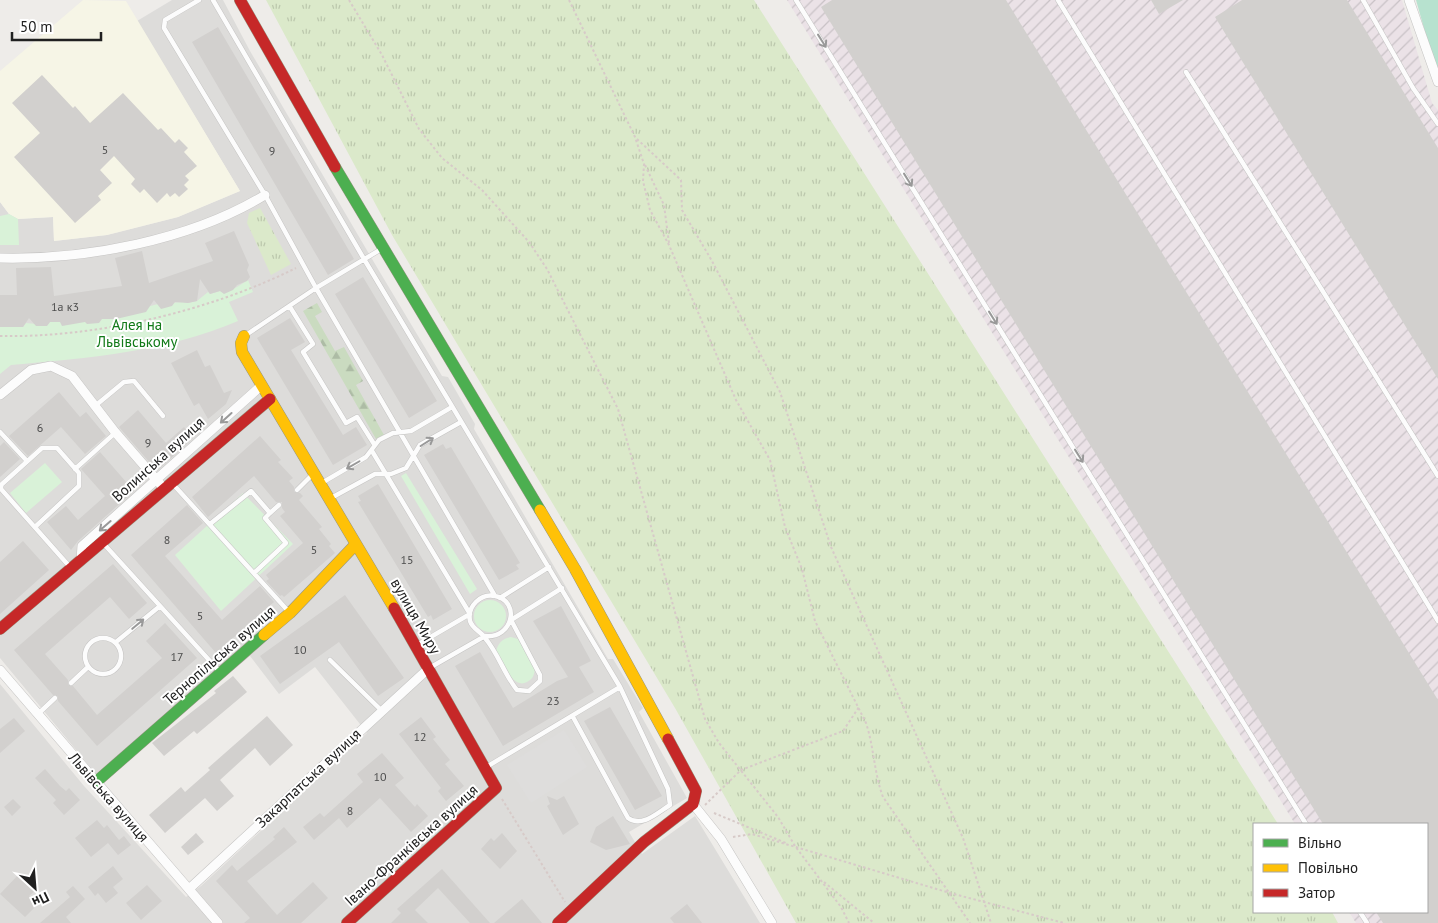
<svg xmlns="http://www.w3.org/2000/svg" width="1438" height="923" font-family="'PT Sans',sans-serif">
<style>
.residential{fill:#dddcda}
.industrial{fill:url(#industrial-furrows)}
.education{fill:#f6f5e6}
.grass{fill:url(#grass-tufts)}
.forest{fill:url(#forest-firs)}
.park{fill:#d9f2d8}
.pitch{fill:#b7e2cf}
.parking{fill:#dedddc}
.building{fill:#d2d0ce}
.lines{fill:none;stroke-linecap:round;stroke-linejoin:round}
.lane-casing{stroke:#c5c4c3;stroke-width:5.5}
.street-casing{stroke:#c5c4c3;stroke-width:10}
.fast-casing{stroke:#969782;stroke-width:12}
.slow-casing{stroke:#969782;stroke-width:12}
.jam-casing{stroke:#969782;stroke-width:12}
.path{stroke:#d7cac8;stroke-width:2;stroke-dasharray:2.5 2.5;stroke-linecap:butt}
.lane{stroke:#fcfcfc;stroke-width:4.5}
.street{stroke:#fcfcfc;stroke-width:9}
.fast{stroke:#4caf50;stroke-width:11}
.slow{stroke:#ffc107;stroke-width:11}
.jam{stroke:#c62828;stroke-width:11}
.oneway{stroke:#999}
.labels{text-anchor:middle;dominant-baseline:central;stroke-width:4;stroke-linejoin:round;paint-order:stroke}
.number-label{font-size:12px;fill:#4c4c4c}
.park-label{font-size:15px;fill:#127a19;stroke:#fff}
.street-label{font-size:15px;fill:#202020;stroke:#fff}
</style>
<defs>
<pattern id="industrial-furrows" width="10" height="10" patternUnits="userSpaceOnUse" patternTransform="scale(1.25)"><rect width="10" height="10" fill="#ebe2e7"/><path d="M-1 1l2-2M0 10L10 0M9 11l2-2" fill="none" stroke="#c9c2c6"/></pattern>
<pattern id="grass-tufts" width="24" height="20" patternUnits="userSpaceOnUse" patternTransform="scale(1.25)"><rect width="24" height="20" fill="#dbe9ca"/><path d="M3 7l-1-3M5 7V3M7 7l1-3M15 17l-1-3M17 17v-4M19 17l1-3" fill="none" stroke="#bcc8ad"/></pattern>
<pattern id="forest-firs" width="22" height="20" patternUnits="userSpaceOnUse" patternTransform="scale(1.25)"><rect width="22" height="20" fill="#cadbc0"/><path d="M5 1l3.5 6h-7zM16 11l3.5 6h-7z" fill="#adbca5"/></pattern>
</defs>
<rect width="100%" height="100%" fill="#eeece9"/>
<path class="residential" d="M172,0h51l27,51 125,213 67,112 6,1 27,47 -1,5 134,230h5l30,49 -4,4 48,86 -58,34 13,22 53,-38 65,107h-760v-239l84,102 102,111 15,-11 166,-153 -52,-66 -36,27 -29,-38 -149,124 -101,-122v-456l9,12 9,5 35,-2 1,24 53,-6 71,-18 62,-26 -103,-170z"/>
<path class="industrial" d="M787,0h615l30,103 6,7v813h-82l-7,-11h78v-88h-132z"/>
<path class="education" d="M83,0l43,1 114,190 -62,26 -71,18 -53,6 -1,-24 -35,2 -9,-5 -9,-12v-131z"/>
<path class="grass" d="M266,0h488l524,824h-24v88h78l6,11h-542l-121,-215 -283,-473z
M260,208l31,56 -20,11 -24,-52 2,-10z"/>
<path class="forest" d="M317,303l5,9 -7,4 20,35 9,-4 19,34 -7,4 28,50 -8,4 -73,-128z"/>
<path class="park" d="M9,214l9,5 1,26h-19v-29z
M248,280l5,12 -24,10 9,19c-73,31 -149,37 -227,44l-11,9v-47h23l3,-4 21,2 3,-3 50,-3 58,-15 25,-2 5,1 9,-2 11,-9 2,2 10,-3 4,2c9,-3 16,-8 24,-13z
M45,463l17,19 -36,31 -16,-20z
M406,473l71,116 -7,5 -69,-118z
M243,493l50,51 -72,67 -46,-56z
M474 616a16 16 0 1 1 32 0a16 16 0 1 1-32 0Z
M511,637l7,2 17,30c-1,6 -2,10 -8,13 -15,8 -25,-21 -31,-31 3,-9 6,-12 15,-14z"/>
<path class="pitch" d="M1416,0h22v70l-5,-10z"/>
<path class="parking" d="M564,730l23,37 -56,36 -24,-38z"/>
<path class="building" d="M832,0h174l432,700v223h-55l-7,-11h51v-88h-104l-502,-817z
M1151,0h32l-24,14z
M1242,0h105l91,148v231l-223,-362z
M218,27l136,232 -26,16 -136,-233z
M42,75l31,33 2,-2 15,17 33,-30 35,37 3,-2 14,15 4,-4 9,9 -4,4 13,14 -12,10 4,4 -5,5 4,4 -9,8 -4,-4 -5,4 -3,-4 -10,10 -13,-14 -4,4 -9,-9 4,-5 -21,-23 -14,14 12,13 -14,13 3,4 -26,23 -61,-66 26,-24 -28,-30z
M234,231l15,34 -2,5 3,7 -3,4 -10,4 -4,5 -9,4 -4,-3 -10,3 -10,-15 -3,22 -9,2 -13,-1 -3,4 -11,3 -7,-9 -8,12 -30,7h-14l-3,4 -12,1 -2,-2 -23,4 -2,-4h-10l-3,4h-11l-7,-8 -6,9h-23v-32h17l-1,-27 35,-1 3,29 68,-10 -7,-28 27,-7 7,32 64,-22 -8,-18z
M363,277l74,124 -28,17 -74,-124z
M290,318l15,24 -14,8 52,85 13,-8 11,18 -34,20 -76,-127z
M197,350l8,17 5,-2 14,28 8,-3 -6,14 -18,15 -9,-16 -5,3 -23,-43z
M59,392l21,25 6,-5 20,24 -21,18 -24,-27 -33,29 -19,-20z
M138,410l28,33 18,-16 9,11 -36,33 -38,-44z
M260,436l21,24 -3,2 15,16 -4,3 5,6v5l6,1 3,3 -4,4 23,27 -3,2 12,15 -2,2 6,7 -51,44 -2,-2 -2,1 -14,-15 3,-2 -3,-4 37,-32 -23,-27 5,-4 -3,-4v-6h-6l-22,-26 -46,41 -16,-20z
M4,442l16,17 -20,18v-31z
M443,444l3,5 5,-2 69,116 -4,2 3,4 -20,11 -75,-125z
M100,452l34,39 -56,50 -7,9 -24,-28 19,-16 12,14 27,-24 -24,-27z
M378,484l74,125 -19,11 -2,-5 -3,2 -70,-115 3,-1 -3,-5z
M187,505l16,18 -38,33 57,64 38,-34 14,16 -58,51 -85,-98z
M23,541l26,29 -49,44v-52z
M113,564l34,39 -18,16 -19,-22 -65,57 23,26v5l5,1 24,29 65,-57 -16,-17 19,-18 32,35 -100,88 -39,-45v-5l-5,-1 -39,-45z
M345,595l59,83 -26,18 -39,-54 -59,42 -20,-28z
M561,606l30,55 -12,6 15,25 -91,54 -48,-80 25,-14 33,56 44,-27 11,-4 -35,-56z
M233,676l14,16 -50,42 -3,-3 -30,25 -12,-13 64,-50 -2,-2z
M610,707l52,89 -27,14 -51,-89z
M267,716l26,29 -23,21 -15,-18 -35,32 14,16 -17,15 -12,-13 -40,35 -16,-18 32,-28 4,5 25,-22 -2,-2z
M421,717l15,20 -3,2 17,21 -5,4 19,22 -18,15 -8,-10 3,-3 -42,-54z
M14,718l11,13 -25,22v-24z
M382,753l22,25 -9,7 20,22 2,-3 11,12 -17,16 -31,-34 -33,30 -8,-10 -25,22 -11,-13 17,-14 4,4 39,-35 -6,-8z
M45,769l15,17 6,5 3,-3 11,12 -16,15 -11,-12 3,-3 -21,-22z
M547,796l10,4 7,-4 15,28 -16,11 -16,-29 3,-2z
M13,799l8,8 -9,9 -8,-9z
M613,816l17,28 -24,6 -16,-8 6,-15z
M97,820l7,8 3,-3 12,15 5,-4 7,9 -13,10 -10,-12 -17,14 -16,-19z
M284,827l13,15 -50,39 30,34 36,-33 15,16 -27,25h-57l6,-5 -34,-37 16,-16 5,6 38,-32 -2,-2z
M196,833l8,9 -16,13 -7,-8z
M502,833l15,18 -17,18 -19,-20 10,-11 3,3z
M113,866l10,13 -10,8 5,6 -12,10 -8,-10 -3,3 -7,-9z
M442,869l48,54h-20l-32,-35 -23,22 13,13h-37l10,-10 -4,-4z
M20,873l16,17 -7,6 9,8 -13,13 -25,-23z
M147,885l15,16 -21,19 -15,-17z
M73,886l12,13 -19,18 5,6h-31l30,-26 -4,-5z
M522,899l20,24h-48z
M687,904l15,19h-28l-4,-5z"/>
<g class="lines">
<defs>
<path id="lane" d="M199,0l-34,20 -1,8 101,167 51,93 67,-40
M213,0l151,259 256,428 48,102 2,16c-13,8 -28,23 -42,13l-55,-101
M796,0l510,824
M1058,0l380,621
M1363,0l50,88 25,36
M1186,72l252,404
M290,307l23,37 -10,8 43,71 11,-6 17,27
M246,335l70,-47 179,308
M95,406l29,-24 10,-1 29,35
M0,432l27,29
M372,451l98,163 -53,31
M75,469l40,-36
M172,483l117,129
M320,484l46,-27 13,-17 14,-7 18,-2 41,-24
M297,490l15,-15
M331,498l44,-24h16l15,-6 14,-23 41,-23
M270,513l9,-8
M210,524l41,-33 19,22 -5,5 21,25 -32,30
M35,527l44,-41v-13l-22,-25h-15l-41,37v4l69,78
M103,543l116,128
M500,598l49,-31
M85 656a18 18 0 1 1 36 0a18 18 0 1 1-36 0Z
M116,642l44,-36
M330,660l51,50
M431,667l54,-31c28,3 36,-35 10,-40 -14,-3 -28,10 -25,25 3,9 11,10 15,17 13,15 19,36 32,52l12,1 11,-10v-6l-29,-55 51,-32
M71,683l17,-16
M38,714l17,-16
M488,766l132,-79
M1360,912l7,11"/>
<path id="street" d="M1409,0l29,82
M0,258c86,2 191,-18 265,-63
M0,395l31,-25 20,-4 21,10 43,56 46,53
M81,560l1,-14 180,-161
M0,670l218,253
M693,804l28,35 51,84
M189,889l240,-221"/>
<path id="fast" d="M335,167l205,343
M96,782l168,-147"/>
<path id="slow" d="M244,336l-3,7 1,9 152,256
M540,510l35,59 93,170
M264,635l26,-22 66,-69"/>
<path id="jam" d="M240,0l95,167
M0,629l270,-230
M347,923l149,-135 -102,-180
M558,923l86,-81 49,-38 3,-13 -28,-52"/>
</defs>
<use href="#lane" class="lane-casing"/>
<use href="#street" class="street-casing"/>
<use href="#fast" class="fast-casing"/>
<use href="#slow" class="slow-casing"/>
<use href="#jam" class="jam-casing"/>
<path class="path" d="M349,0l33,55 37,74 23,29 40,32 47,52 18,27 71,140 87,310 14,24 59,74 17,29 46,61 8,16
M569,0l66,137 9,27 -1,17 7,29 19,35 67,155 34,60 15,67 17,42 13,52 51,102c8,24 8,50 17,74l87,126
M637,139l44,41 1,30 30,51 68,131 51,155 132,291 28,85
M645,165l19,40 5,38
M0,336c96,2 210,-25 296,-68
M502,799l63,103
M705,805l36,-35 102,-39 16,-24
M714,813l72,30
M733,837l19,-3 198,59 114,30
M824,882l50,41"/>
<use href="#lane" class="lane"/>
<use href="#street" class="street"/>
<use href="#fast" class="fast"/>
<use href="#slow" class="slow"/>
<use href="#jam" class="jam"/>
</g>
<defs><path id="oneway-shaft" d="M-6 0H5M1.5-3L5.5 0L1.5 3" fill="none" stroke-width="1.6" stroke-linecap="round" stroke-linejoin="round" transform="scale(1.25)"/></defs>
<g class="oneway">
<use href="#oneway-shaft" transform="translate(822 41) rotate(58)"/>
<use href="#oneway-shaft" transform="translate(908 180) rotate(58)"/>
<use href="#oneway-shaft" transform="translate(993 318) rotate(58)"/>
<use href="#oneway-shaft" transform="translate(226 418) rotate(138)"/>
<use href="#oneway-shaft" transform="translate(427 442) rotate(-32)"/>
<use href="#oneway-shaft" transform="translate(1079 456) rotate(58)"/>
<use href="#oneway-shaft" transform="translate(353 465) rotate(150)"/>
<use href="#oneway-shaft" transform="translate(105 526) rotate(139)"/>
<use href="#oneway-shaft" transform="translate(138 624) rotate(-40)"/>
</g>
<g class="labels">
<g class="number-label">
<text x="105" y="149">5</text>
<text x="272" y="150">9</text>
<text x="65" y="306">1а к3</text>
<text x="40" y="427">6</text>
<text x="148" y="442">9</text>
<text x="167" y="539">8</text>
<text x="314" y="549">5</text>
<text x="407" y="559">15</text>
<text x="200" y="615">5</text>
<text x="300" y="649">10</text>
<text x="177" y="656">17</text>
<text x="553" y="700">23</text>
<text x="420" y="736">12</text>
<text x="380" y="776">10</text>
<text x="350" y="810">8</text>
</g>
<g class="park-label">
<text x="137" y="324">Алея на<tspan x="137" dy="17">Львівському</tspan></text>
</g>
<g class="street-label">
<text transform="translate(158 459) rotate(-42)">Волинська вулиця</text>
<text transform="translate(416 616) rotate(60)">вулиця Миру</text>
<text transform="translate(219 655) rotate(-41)">Тернопільська вулиця</text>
<text transform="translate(308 778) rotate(-43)">Закарпатська вулиця</text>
<text transform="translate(109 797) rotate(49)">Львівська вулиця</text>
<text transform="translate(411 845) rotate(-42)">Івано-Франківська вулиця</text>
</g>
</g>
<rect x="1253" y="823" width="175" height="90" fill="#ffffff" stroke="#a6a6a6"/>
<rect x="1263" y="839" width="25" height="8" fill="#4caf50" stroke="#a6a6a6"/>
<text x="1298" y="848" font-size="15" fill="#202020">Вільно</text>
<rect x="1263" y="864" width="25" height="8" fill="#ffc107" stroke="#a6a6a6"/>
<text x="1298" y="873" font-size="15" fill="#202020">Повільно</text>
<rect x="1263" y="889" width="25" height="8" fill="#c62828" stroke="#a6a6a6"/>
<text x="1298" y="898" font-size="15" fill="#202020">Затор</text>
<g transform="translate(35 888) rotate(154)" stroke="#ffffff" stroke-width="4" paint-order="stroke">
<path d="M0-4L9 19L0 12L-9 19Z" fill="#202020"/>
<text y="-8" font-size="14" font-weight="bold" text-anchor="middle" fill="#202020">Пн</text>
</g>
<path d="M12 32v8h89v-8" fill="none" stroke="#202020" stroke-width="2.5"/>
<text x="20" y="32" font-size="15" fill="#202020" stroke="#ffffff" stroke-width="4" paint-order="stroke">50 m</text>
</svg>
